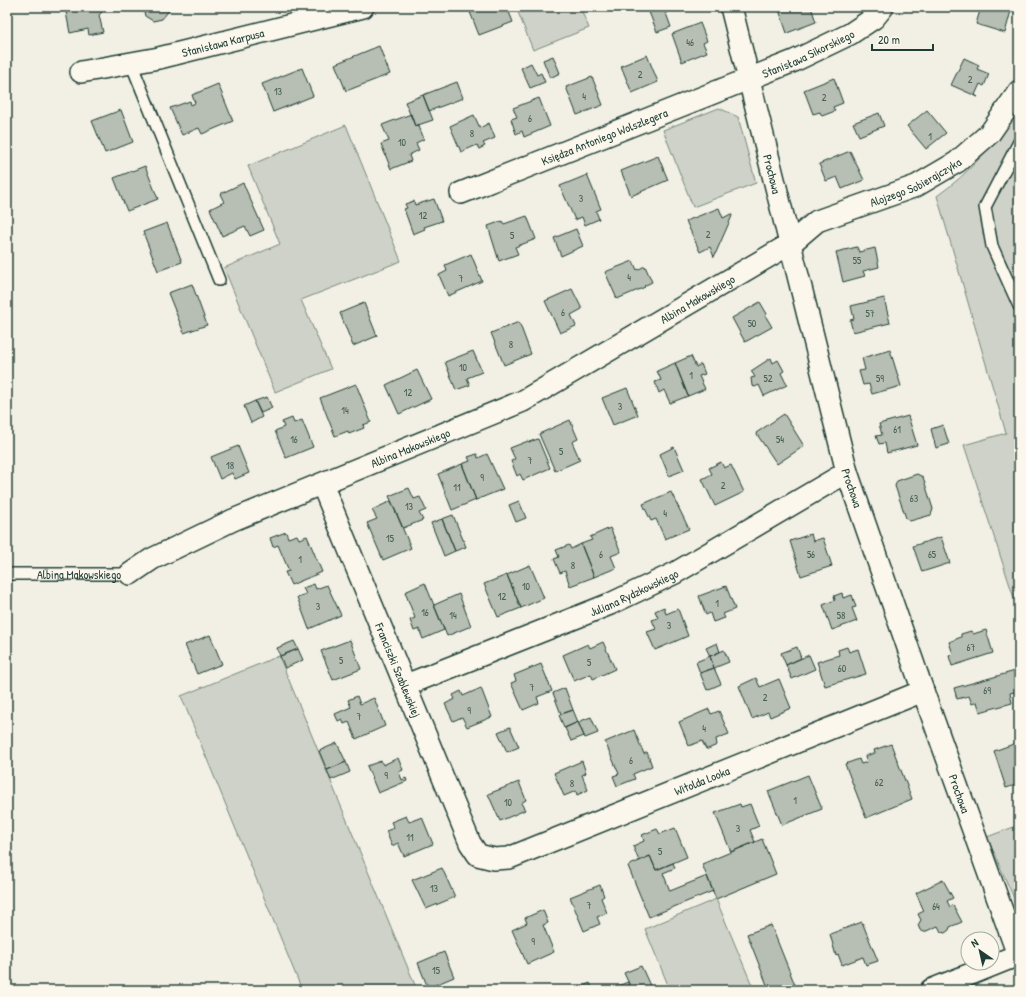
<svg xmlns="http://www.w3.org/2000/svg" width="1026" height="997" font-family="'Patrick Hand',sans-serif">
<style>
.green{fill:#cfd2c8;stroke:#77887e}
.building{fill:#b7beb3;stroke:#1f3d34}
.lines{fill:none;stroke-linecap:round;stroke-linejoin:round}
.lane-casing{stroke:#1f3d34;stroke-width:14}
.street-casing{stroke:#1f3d34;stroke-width:24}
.lane{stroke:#fbf7ec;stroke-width:11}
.street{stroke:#fbf7ec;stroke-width:21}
.labels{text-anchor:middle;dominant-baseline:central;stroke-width:4;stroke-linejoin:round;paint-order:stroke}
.number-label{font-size:10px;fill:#455d54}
.street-label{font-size:12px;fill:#1f3d34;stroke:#fbf7ec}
</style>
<rect width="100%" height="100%" fill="#f2f0e5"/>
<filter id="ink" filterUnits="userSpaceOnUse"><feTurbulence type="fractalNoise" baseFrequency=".025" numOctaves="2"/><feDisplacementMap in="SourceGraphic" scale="8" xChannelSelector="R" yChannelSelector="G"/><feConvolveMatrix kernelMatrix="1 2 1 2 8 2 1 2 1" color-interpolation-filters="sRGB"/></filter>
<g filter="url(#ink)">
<path class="green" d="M516,7h64l9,21 -56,22z
M719,108l19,9 18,66 -63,24 -30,-77z
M1019,109v491l-4,1 -51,-156 42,-12 -69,-237c33,-23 59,-55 82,-87z
M346,125l55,136 -100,39 30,69 -56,23 -51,-124 56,-24 -32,-78z
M279,656l138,334h-115l-121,-294z
M1019,825v85l-32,-73z
M716,899l38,91h-84l-25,-61z"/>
<path class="building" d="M65,7h36l1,5 -3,3 4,17 -14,3 -1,-6 -18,4z
M143,7h43l-15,1 -9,11 -9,2 -8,-5z
M483,7h24l6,15 -34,13 -9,-23z
M647,7h20l-3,1 7,19 -14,5z
M778,7h33l5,15 -29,11z
M981,7h31l-7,26 -29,-9z
M700,23l7,18 -4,2 4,9 -25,10 -10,-28z
M379,46l11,28 -44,17 -11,-27z
M647,55l11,27 -26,11 -11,-27z
M553,56l7,17 -10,5 -7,-18z
M964,58l15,7 -2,4 12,5 -5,12 -4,-2 -5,11 3,2 -27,-12z
M531,63l6,12 4,-2 4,9 -15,6 -9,-20z
M302,68l11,28 -40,16 -11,-28z
M592,77l11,28 -26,10 -11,-28z
M834,78l9,25 -10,4 2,4 -13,5 -2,-4 -7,2 -9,-24z
M457,82l6,16 -34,13 -6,-16z
M218,84l15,37 -31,13 -3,-6 -17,7 -12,-27 20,-7 1,4 4,-2 -3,-8z
M423,95l10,25 -18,6 -10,-24z
M539,98l11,28 -26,11 -2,-6 -6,3 -5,-15 6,-2 -4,-9z
M121,110l12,32 -28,11 -13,-32z
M927,110l19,23 -20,16 -19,-23z
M879,113l5,13 -25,10 -6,-13z
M411,114l4,12 3,-2 6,15 -8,4 3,7 -10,5 2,6 -20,8 -10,-25 8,-3 -7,-16z
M474,115l6,13 9,-5 6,15 -12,5 2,3 -6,3 -2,-4 -16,7 -11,-26z
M850,151l14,29 -22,9 -5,-12 -11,4 -7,-17z
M658,156l10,24 -37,16 -10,-25z
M145,166l13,33 -31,12 -13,-33z
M587,175l14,34 -5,2 3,8 -14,6 -3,-8 -7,3 -15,-34z
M243,183l21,47 -14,6 -5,-10 -23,10 -12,-27 14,-7 -4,-8z
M434,199l8,22 -18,6 1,2 -12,5 -9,-25 3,-1 -2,-4 9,-3 1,4z
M719,208l4,10 8,-4 1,2 -18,41 -4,-10 -10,5 -14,-31z
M527,216l9,23 -21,8 3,7 -19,7 -11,-35 14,-5 2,3z
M167,223l15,39 -24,9 -15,-39z
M576,229l7,17 -22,10 -7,-18z
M857,247l2,5 16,-4 4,19 -16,4 2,5 -22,6 -7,-30z
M471,254l11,27 -34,15 -9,-21 8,-4 -2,-6z
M633,261l4,9 8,-4 7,16 -8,4 1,1 -28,12 -12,-27z
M192,284l15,41 -23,8 -16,-40z
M572,289l10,20 -11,6 5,11 -16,7 -15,-32z
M884,298l6,25 -37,9 -3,-12 4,-1 -3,-13z
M760,302l7,12 -2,1 7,12 -27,15 -13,-24z
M364,303l13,33 -24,10 -13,-33z
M519,322l12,32 -27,11 -13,-32z
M890,350l11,36 -29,8 -3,-10 -6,1 -4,-14 6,-1 -3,-12z
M473,351l9,21 -15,6 3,7 -14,5 -11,-28z
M691,356l5,11 5,-3 4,10 -6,2 6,13 -17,7 -13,-33z
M771,358l2,5 5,-3 6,11 -3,2 6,12 -23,11 -5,-11 -4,2 -3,-1 -1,-8 4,-1 -4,-6z
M675,363l13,33 -18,7 -6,-13 -5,3 -4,-11 6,-2 -4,-9z
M417,370l14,29 -32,15 -13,-29z
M356,384l15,38 -8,3 1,3 -15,6 -1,-3 -13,5 -15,-38z
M627,388l11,27 -25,10 -11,-27z
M267,397l5,11 -11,5 -6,-12z
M255,401l7,16 -11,6 -7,-17z
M784,414l20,32 -27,18 -21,-31z
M908,416l9,29 -30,8 -2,-10 -6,1 -3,-8 6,-1 -3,-11z
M292,418l2,5 8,-3 11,27 -27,11 -11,-27 9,-4 -2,-5z
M570,420l8,19 -6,3 8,18 -25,11 -16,-37z
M943,425l6,19 -13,4 -5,-19z
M538,439l12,29 -27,12 -3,-6 -3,2 -6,-15 4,-2 -5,-11 18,-7 1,1z
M238,446l11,27 -14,6 -3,-6 -12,6 -9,-22z
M674,447l10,23 -15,6 -9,-22z
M477,454l1,4 9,-4 16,35 -27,11 -14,-36 8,-3 -2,-4z
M721,462l3,6 7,-3 13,27 -29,14 -13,-27 10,-5 -3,-6z
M462,464l14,36 -24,10 -14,-36z
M917,474l6,3 10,32 -2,6 -21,6 -4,-3 -11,-32 2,-5z
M409,488l5,11 6,-2 6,13 -7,3 4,7 -20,8 -14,-32z
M671,492l18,37 -24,10 -9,-20 -5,2 -8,-17z
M391,501l20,47 -28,12 -16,-37 10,-4 -5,-9z
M519,501l7,17 -10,4 -7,-17z
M453,515l13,32 -11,4 -13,-32z
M442,519l13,32 -11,5 -13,-33z
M610,528l11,24 -10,4 5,12 -22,9 -13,-33 11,-4 -2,-3z
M286,532l2,6 9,-3 2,4 8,-3 15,36 -31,13 -6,-13 4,-1 -11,-26 -5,2 -3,-9z
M811,534l2,7 10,-3 9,28 -31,10 -11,-35z
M941,537l9,26 -28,9 -9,-26z
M581,544l13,33 -24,9 -5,-15 -5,2 -6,-14 5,-2 -3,-7 13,-5 2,4z
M530,565l14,33 -23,10 -14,-33z
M507,575l14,33 -23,9 -14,-33z
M425,583l19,47 -21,9 -4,-10 -5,2 -4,-11 5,-2 -10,-26z
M314,584l2,5 11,-4 14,30 -32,14 -12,-32 9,-3 -3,-6z
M726,586l9,23 -12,5 2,4 -12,4 -3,-9 -4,2 -7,-19z
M842,593l1,5 9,-3 4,12 -4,1 5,13 -25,9 -9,-25 12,-5 -1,-4z
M459,594l12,32 -24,10 -13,-31z
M664,607l2,7 12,-5 10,27 -33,14 -8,-18 9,-3 -4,-9 6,-2 -3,-7z
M986,630l7,23 -41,13 -3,-10 4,-2 -4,-12 12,-5v-3l10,-3 2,3z
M210,635l12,29 -25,10 -12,-29z
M350,640l11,29 -28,11 -12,-29z
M294,641l4,8 -18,7 -3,-8z
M603,642l12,27 -22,10 -2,-5 -17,7 -11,-26 25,-11 2,4z
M717,643l3,9 -10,4 -4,-8z
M797,647l4,11 -15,7 -5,-12z
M847,647l2,5 9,-3 8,25 -41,12 -8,-24 22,-7 -1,-5z
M298,649l5,11 -18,8 -5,-12z
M724,650l5,12 -15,6 -4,-12z
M809,655l6,14 -23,10 -6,-14z
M710,656l4,12 -14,5 -4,-11z
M541,664l11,27 -15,6 2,6 -16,7 -12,-27 5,-2 -2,-6z
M714,668l7,16 -14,6 -7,-17z
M1019,670v21l-9,2 2,10 -32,9 -3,-10 -5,2 -3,-8 -12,3 -3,-11z
M756,678l4,9 19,-8 12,29 -21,9 -2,-5 -16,7 -13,-33z
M481,688l11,29 -25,10 -5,-10 -9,4 -8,-17 10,-5 -2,-4 8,-4 2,5z
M565,688l8,22 -12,4 -8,-21z
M357,696l3,8 14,-6 11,28 -29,13 -7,-17 -5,2 -2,-5 -4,2 -3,-7 16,-7 -3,-7z
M709,709l2,5 8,-3 10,23 -13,5 1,6 -9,4h-2l-4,-8 -13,5 -10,-24z
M573,710l5,12 -14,6 -5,-13z
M591,717l7,16 -13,5 -7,-16z
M578,722l6,14 -13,5 -6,-13z
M510,727l9,20 -12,5 -9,-20z
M634,730l10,24 3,-2 5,14 -19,8 2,5 -18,7 -4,-10 6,-2 -14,-32z
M1019,742v42l-13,4 -12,-37z
M337,743l9,19 -19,8 -8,-19z
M891,744l21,55 -46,19 -21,-54 14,-5 2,5 6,-2 -2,-6 10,-3 -1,-3z
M398,758l5,12 -4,2 3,8 4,-2 1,3 -29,12 -11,-27 14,-5 2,4z
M582,761l4,12 -4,2 6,15 -11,5 -1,-4 -12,5 -10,-23z
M346,762l4,10 -19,8 -4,-10z
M808,775l14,34 -40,16 -14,-34z
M519,782l7,18 -5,3 4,7 -25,11 -12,-27z
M740,804l1,3 9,-3 9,22 -9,4 5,12 -24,10 -16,-39z
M406,816l3,6 13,-5 11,27 -29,12 -6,-13 -6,3 -6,-15 8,-3 -3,-6z
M675,828l12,29 -31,13 -6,-14 -11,5 -6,-15 11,-5 -2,-6 15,-6 3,5z
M762,839l14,35 -60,25 -14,-35z
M650,856l6,14 17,-7 2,5 -12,5 7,18 37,-15 6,15 -64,26 -21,-51z
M442,868l13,29 -29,12 -14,-29z
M943,880l10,18 -6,3 3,6 3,-2 9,17 -12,5 -1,3 -4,3 -4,-1 -3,-6 -14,6 -4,-2 -2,-5 3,-5 -3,-6 6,-3 -8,-18z
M600,885l4,11 -3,2 6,15 -10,4 3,7 -16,7 -14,-34z
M543,910l5,13 -5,2 11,27 -27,12 -15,-34 15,-7 -2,-5z
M862,922l16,39 -12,4 -3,-8 -21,8 -4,-11 -2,2 -6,-22z
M771,925l26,65h-28l-22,-56z
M444,952l10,25 -26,11 -10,-25z
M641,966l11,24h-20l-8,-17z
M628,982l4,8h-25z
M590,983l3,7h-20z"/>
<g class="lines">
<defs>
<g id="lane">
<path d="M131,63l88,217"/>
<path d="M1019,142l-34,65 7,39 27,60"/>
<path id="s1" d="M7,574h123"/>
</g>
<g id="street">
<path id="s2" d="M731,7l116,465 76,219 95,264 -87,35"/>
<path id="s3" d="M81,72l78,-14 204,-51"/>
<path id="s4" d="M461,193l333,-132 56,-27 24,-16 9,-11"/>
<path id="s5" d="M322,484l148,359 8,12 16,4 15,-1 414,-167"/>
<path id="s6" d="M130,574l22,-15 81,-39 290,-119 267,-157 27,-23 99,-35 41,-24 33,-29 29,-42"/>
<path id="s7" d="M406,685l204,-81 65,-31 172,-101"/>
</g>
</defs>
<use href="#lane" class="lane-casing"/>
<use href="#street" class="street-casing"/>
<use href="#lane" class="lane"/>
<use href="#street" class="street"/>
</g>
</g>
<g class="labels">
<g class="number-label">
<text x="690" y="42">46</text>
<text x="640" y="74">2</text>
<text x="970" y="79">2</text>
<text x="278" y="91">13</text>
<text x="584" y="96">4</text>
<text x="824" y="97">2</text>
<text x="530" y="118">6</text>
<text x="472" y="133">8</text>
<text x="930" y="136">1</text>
<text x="402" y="142">10</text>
<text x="581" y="198">3</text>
<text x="423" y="215">12</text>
<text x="708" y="234">2</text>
<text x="512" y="235">5</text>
<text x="857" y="260">55</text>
<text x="629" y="277">4</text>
<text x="461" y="278">7</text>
<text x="563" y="312">6</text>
<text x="870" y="313">57</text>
<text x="752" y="323">50</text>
<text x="511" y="344">8</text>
<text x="463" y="367">10</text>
<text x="691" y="375">1</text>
<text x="768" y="378">52</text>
<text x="880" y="378">59</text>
<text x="408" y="392">12</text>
<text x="620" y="406">3</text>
<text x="345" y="410">14</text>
<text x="897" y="429">61</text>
<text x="294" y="439">16</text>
<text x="780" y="439">54</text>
<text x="561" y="451">5</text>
<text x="530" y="460">7</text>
<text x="230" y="465">18</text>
<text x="482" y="477">9</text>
<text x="723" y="485">2</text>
<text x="457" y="487">11</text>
<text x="914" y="498">63</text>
<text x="409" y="506">13</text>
<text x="665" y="513">4</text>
<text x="390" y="538">15</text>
<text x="601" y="554">6</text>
<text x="811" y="554">56</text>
<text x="932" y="554">65</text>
<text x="300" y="559">1</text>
<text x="573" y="565">8</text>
<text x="526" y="586">10</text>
<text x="502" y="596">12</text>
<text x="717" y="603">1</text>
<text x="318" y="606">3</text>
<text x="425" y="612">16</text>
<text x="453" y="615">14</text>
<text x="841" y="615">58</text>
<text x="669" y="625">3</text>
<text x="971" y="647">67</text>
<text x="341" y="660">5</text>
<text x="589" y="662">5</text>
<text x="842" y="668">60</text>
<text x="532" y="687">7</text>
<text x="987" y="690">69</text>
<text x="765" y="697">2</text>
<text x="469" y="710">9</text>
<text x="359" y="716">7</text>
<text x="704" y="728">4</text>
<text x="631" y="760">6</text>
<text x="386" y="775">9</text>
<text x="879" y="782">62</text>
<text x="572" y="783">8</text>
<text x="795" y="800">1</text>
<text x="508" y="802">10</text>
<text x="738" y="828">3</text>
<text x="410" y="837">11</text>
<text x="660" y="851">5</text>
<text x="434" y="888">13</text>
<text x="589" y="905">7</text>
<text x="936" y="906">64</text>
<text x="533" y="941">9</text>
<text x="436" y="970">15</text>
</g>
<g class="street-label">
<text stroke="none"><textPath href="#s3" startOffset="145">Stanisława Karpusa</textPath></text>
<text stroke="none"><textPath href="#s4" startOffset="374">Stanisława Sikorskiego</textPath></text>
<text stroke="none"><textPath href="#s4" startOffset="154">Księdza Antoniego Wolszlegera</textPath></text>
<text stroke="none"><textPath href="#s2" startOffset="172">Prochowa</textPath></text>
<text stroke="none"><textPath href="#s6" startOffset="881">Alojzego Sobierajczyka</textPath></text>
<text stroke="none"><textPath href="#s6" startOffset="632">Albina Makowskiego</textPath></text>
<text stroke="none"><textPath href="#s6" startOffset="308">Albina Makowskiego</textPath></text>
<text stroke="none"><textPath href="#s2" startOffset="496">Prochowa</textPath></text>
<text stroke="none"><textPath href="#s1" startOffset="72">Albina Makowskiego</textPath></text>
<text stroke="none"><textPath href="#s7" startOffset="246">Juliana Rydzkowskiego</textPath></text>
<text stroke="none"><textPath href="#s5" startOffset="201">Franciszki Szablewskiej</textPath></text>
<text stroke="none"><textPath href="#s5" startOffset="642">Witolda Looka</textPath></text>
<text stroke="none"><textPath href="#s2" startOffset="820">Prochowa</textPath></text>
</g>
</g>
<rect width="1026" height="997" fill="none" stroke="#fbf7ec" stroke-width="24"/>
<rect x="12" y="12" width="1002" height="973" fill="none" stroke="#1f3d34" stroke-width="1.5" filter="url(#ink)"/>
<g transform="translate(980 951) rotate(326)"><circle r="19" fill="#fbf7ec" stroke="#a3ada2"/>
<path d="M0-3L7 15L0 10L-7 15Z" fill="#1f3d34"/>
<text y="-6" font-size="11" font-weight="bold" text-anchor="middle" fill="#1f3d34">N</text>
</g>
<path d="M872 44v6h61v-6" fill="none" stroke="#1f3d34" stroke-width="2"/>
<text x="878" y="44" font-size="12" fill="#1f3d34" stroke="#fbf7ec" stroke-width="3" paint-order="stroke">20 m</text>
</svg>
